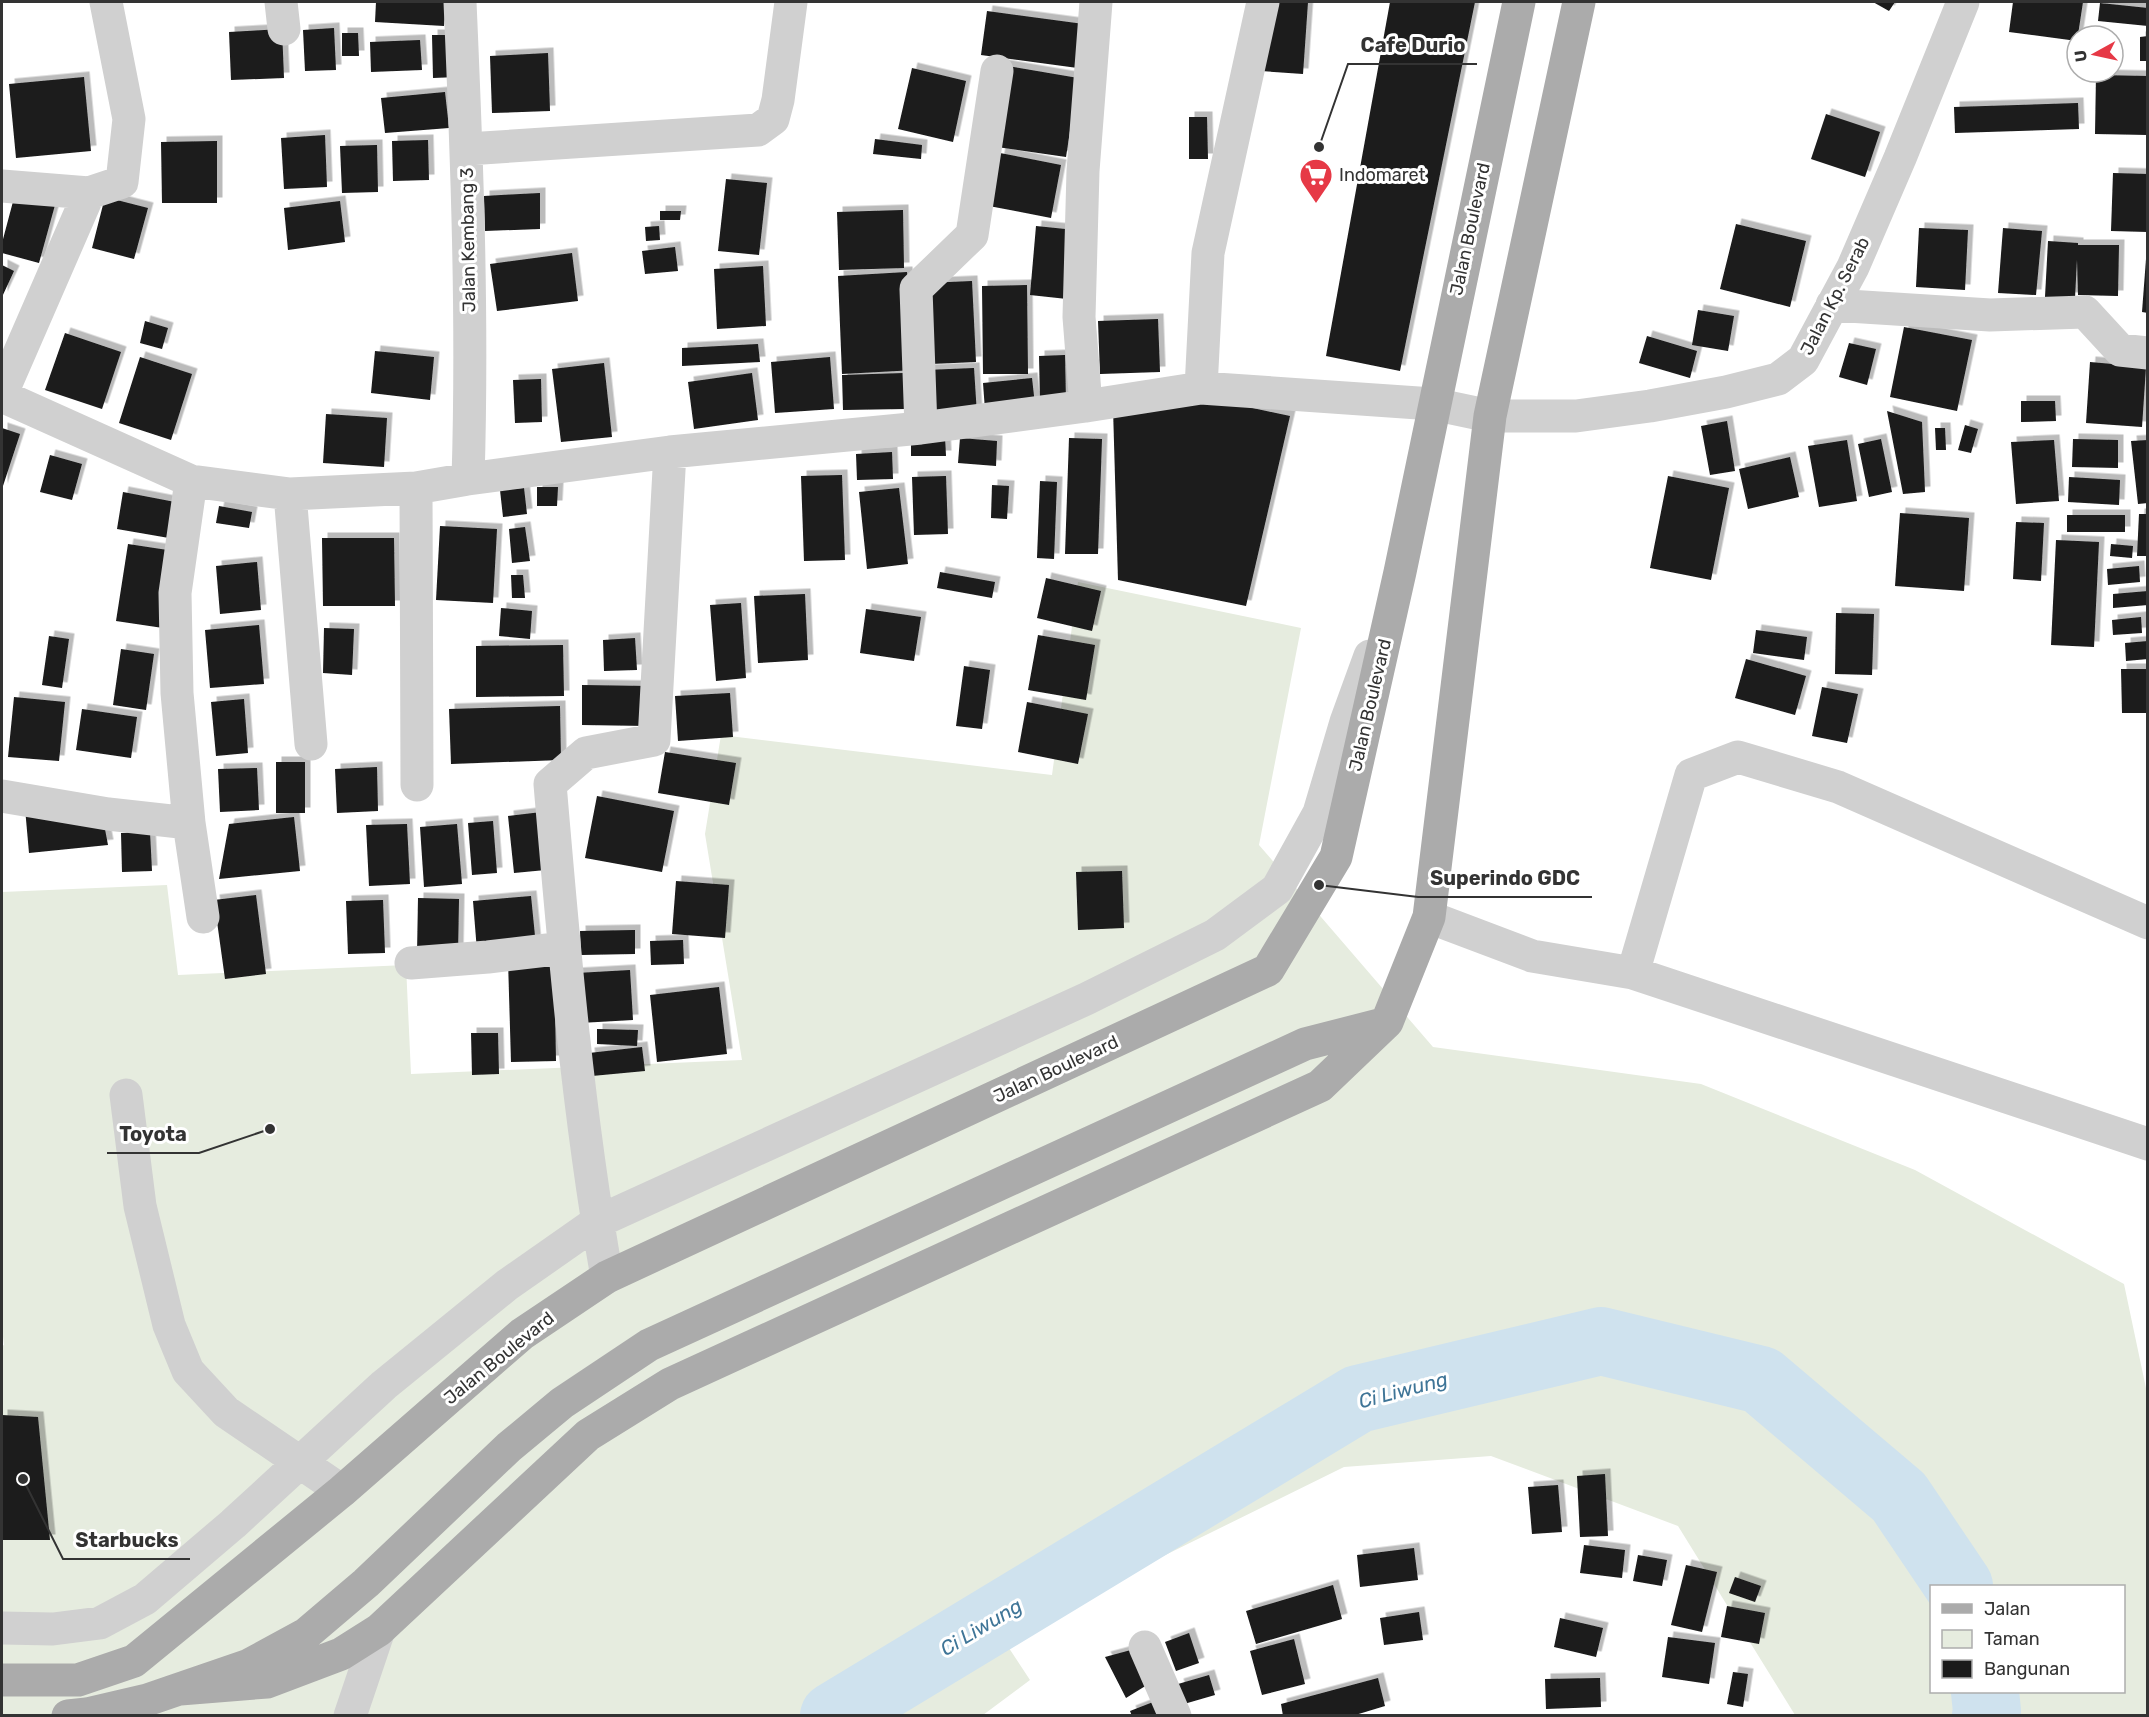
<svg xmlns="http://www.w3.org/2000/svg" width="2149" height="1717" font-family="Rubik,sans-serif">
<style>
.green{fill:#e6ecdf;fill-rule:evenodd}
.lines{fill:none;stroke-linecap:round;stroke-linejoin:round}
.river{stroke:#cfe2ee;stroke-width:68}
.building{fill:#1a1a1a;filter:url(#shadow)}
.minor{stroke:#d0d0d0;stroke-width:33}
.major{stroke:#ababab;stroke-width:33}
.labels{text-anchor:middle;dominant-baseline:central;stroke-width:6;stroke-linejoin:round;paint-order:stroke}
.poi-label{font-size:18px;fill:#333;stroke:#fff;text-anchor:start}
.street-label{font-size:18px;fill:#333;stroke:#fff}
.water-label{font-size:20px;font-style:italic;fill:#3f7597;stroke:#fff}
.leader{fill:none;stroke:#333;stroke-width:2}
.callout-dot{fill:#333;stroke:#fff;stroke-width:2}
.callout-label{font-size:20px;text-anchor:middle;font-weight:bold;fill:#333;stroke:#fff;stroke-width:6;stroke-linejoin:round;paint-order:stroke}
</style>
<defs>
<filter id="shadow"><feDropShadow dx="5.5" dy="-5.5" stdDeviation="0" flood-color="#0004"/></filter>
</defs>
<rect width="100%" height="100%" fill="#fff"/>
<path class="green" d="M1078,582l223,46 -42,217 174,202 268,37 214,86 209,114 23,109v322h-352l-117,-189 -187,-70 -147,11 -343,169 29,44 -47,35h-981v-369l2,-1 -2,-17v-436l165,-7 11,90 228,-10 5,109 331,-14 -37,-226 16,-99 331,40zM1932,1586h192v106h-192z"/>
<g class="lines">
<path class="river" d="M1985,1692l2,19 -1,5
M834,1716l524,-317 243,-58 160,39 138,117 60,89"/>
</g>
<path class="building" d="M376,2h70l-2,24 -69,-4z
M1267,2h41l-5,72 -42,-3z
M1390,2h85l-75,369 -74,-15z
M1873,2h22l-6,9z
M2013,2h70l-6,39 -68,-9z
M2100,3l48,5v18l-50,-5z
M987,11l104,14 -6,44 -104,-14z
M334,28l2,42 -31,1 -2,-41z
M282,29l2,49 -53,2 -2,-48z
M342,33h16l1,23h-17z
M432,35h24l1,42 -24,1z
M2148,36v25h-8v-24z
M420,40l2,30 -51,2 -1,-30z
M548,53l2,58 -58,2 -2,-57z
M1002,65l76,13 -12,79 -76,-11z
M912,68l54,13 -13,61 -55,-13z
M2096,75l52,1v59l-53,-1z
M84,77l7,74 -75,7 -7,-74z
M445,92l4,36 -64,5 -4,-35z
M2078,103l1,26 -124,4 -1,-26z
M1826,114l54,18 -15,45 -54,-18z
M1189,117h18l1,42h-19z
M325,135l2,52 -43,2 -3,-51z
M875,139l47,6 -1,14 -48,-5z
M428,140l1,40 -36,1 -1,-40z
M217,141v62h-55l-1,-61z
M377,145l1,47 -36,1 -2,-47z
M1000,153l61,12 -10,53 -62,-12z
M2113,173l35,1v58l-37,-1z
M726,179l41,4 -8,72 -41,-4z
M540,193v36l-55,2 -1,-35z
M15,194l40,11 -16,58 -37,-10v-10z
M105,197l43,11 -14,51 -42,-11z
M340,201l5,41 -57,8 -4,-42z
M903,210l1,58 -65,2 -2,-58z
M660,211h21l-1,9h-20z
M1736,224l70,17 -16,66 -70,-18z
M659,226l1,14 -14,1 -1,-14z
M1036,226l39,4 -8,69 -37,-4z
M1919,228l49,2 -3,60 -49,-3z
M2003,228l39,3 -6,64 -38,-2z
M2048,241l30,2v2h41l-1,51 -40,-1 -1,-36 -2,39 -30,-1z
M675,247l3,24 -33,3 -3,-23z
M572,253l6,48 -81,10 -7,-47z
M2146,259h2v54l-6,-1z
M2,265l12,6 -12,26z
M763,266l3,60 -49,3 -3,-60z
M907,272l8,98 -73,4 -4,-98z
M972,281l4,81 -45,2 -4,-81z
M1027,285l1,89h-45l-1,-88z
M1698,310l36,6 -6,35 -36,-6z
M1158,319l2,53 -60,2 -2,-53z
M145,321l23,7 -6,21 -22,-6z
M1904,327l68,13 -15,71 -67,-14z
M65,333l56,19 -19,57 -57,-19z
M1647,336l50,15 -7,27 -51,-15z
M1849,343l27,6 -9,36 -28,-8z
M758,344l2,18 -78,4v-18z
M375,351l59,6 -4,43 -59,-7z
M1065,355l1,47h-26l-1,-46z
M140,357l52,17 -21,66 -52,-17z
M830,357l4,52 -59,4 -4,-51z
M2090,362l56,5 -4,60 -56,-4z
M604,363l8,74 -51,5 -9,-73z
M974,368l3,47 -48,3 -3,-48z
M752,373l6,47 -64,9 -6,-47z
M904,373l1,36 -62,1 -1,-35z
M1032,378l3,27 -50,5 -2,-27z
M541,379l1,43 -27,1 -2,-43z
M1211,399l79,17 -44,190 -128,-26 -5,-172z
M2021,401h34l1,20 -35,1z
M1887,411l35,11 3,70 -22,2z
M326,414l61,4 -3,49 -61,-4z
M1727,421l8,50 -25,4 -9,-49z
M1965,425l13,4 -7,24 -13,-3z
M2,428l18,6 -18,55z
M1935,428h10l1,22h-10z
M945,437l1,19h-35v-18z
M960,438l37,3 -1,25 -38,-3z
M1069,438l33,1 -4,115h-33z
M1881,439l11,53 -23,5 -11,-53z
M2073,439l45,1v28l-46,-1z
M1847,440l10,61 -38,6 -11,-61z
M2054,440l5,61 -43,3 -5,-62z
M2148,440v63l-10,1 -7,-63z
M892,452l1,27 -36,1 -1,-26z
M50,455l32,9 -10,36 -32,-8z
M1790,457l9,40 -51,12 -9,-40z
M842,475l3,85 -41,1 -3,-85z
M946,476l2,58 -34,1 -2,-58z
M1668,476l61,12 -18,92 -61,-12z
M2069,477l51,3 -1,25 -51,-3z
M1040,481l17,1 -3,77 -17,-1z
M992,485l17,1 -2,33 -16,-1z
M537,487h21l-1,19h-20z
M524,488l3,26 -24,3 -3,-27z
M899,488l9,76 -41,5 -8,-77z
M123,492l52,10 -6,36 -52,-9z
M219,506l33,6 -3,16 -33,-5z
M1900,513l69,5 -5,73 -69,-5z
M2139,514h9v42h-11z
M2067,515h58v17h-58z
M2016,522l28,1 -3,58 -28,-2z
M440,526l57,3 -4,74 -57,-3z
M525,527l5,34 -18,2 -3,-34z
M322,538h72l1,68h-72z
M2056,540l43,2 -5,105 -43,-2z
M128,544l46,7 -11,77 -47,-7z
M2111,544l22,2 -1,12 -22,-2z
M257,562l4,48 -41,4 -4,-48z
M2139,566l1,16 -32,3 -1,-16z
M940,572l55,10 -3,16 -55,-10z
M511,575h12l2,23h-13z
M1046,578l55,13 -9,40 -55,-13z
M2148,591v14l-35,3v-14z
M805,594l3,66 -50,3 -4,-67z
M741,603l5,75 -30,3 -6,-76z
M501,608l31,3 -2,28 -31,-3z
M866,609l55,8 -7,44 -54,-8z
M1836,613l38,1 -2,61 -37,-1z
M2141,617l1,16 -29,2 -1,-15z
M259,625l5,59 -54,4 -5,-58z
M324,628l30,1 -2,46 -29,-2z
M1756,630l51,7 -3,23 -51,-7z
M1038,635l57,10 -9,55 -58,-10z
M49,636l20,3 -7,49 -20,-3z
M635,638l2,32 -33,1 -1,-31z
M2148,641v18l-22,2 -1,-18z
M563,645l1,51 -88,1v-51z
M121,649l33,5 -8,56 -33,-5z
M1746,659l60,17 -11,39 -60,-17z
M964,666l26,4 -8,59 -26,-3z
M2121,669h27v44h-26z
M582,685l66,1 -1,40 -65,-1z
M1822,687l36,7 -11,49 -35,-7z
M730,693l3,44 -55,4 -3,-45z
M14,697l51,5 -6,59 -51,-4z
M244,699l4,54 -32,3 -5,-54z
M1027,702l61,12 -10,50 -60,-12z
M560,706l1,54 -110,4 -2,-55z
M82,709l55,8 -6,41 -55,-8z
M665,752l71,11 -7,42 -71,-12z
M276,762h29v51h-29z
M377,767l1,44 -41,2 -2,-44z
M257,768l2,42 -39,2 -2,-43z
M597,796l77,15 -12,61 -77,-14z
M25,808l78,11 5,26 -79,8z
M550,811l6,58 -42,4 -6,-57z
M294,817l6,54 -81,8 10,-55z
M493,821l4,52 -25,2 -4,-52z
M407,824l3,60 -41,2 -3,-61z
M457,824l5,60 -38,3 -4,-60z
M150,832l2,39 -30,1 -1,-39z
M1122,871l2,57 -46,2 -2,-58z
M676,881l53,4 -4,53 -53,-4z
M256,895l10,79 -41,5 -11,-79z
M531,896l5,50 -59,5 -4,-50z
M418,898l41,1 -1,56 -41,-1z
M383,900l2,53 -37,1 -2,-53z
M635,930v24l-54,1 -1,-24z
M683,940l1,24 -33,1 -1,-24z
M554,959l2,102 -45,1 -3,-102z
M630,970l3,50 -53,3 -3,-50z
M719,987l8,67 -70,8 -7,-67z
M597,1029l41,1 -1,16 -40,-2z
M471,1033h27l1,41 -27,1z
M642,1047l3,24 -53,5 -3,-23z
M2,1415l36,2 12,123h-48z
M1605,1474l3,62 -28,1 -3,-61z
M1558,1485l4,47 -30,2 -4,-47z
M1584,1545l41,5 -3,28 -42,-5z
M1414,1548l4,32 -58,7 -3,-32z
M1638,1555l29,5 -5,26 -29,-5z
M1686,1565l31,7 -15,60 -31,-7z
M1735,1577l26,9 -6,16 -26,-9z
M1333,1585l9,34 -86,25 -10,-33z
M1727,1606l38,7 -6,31 -38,-7z
M1419,1612l4,28 -39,5 -4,-27z
M1560,1618l43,10 -7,29 -42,-10z
M1189,1633l10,30 -23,8 -11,-29z
M1668,1637l47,6 -6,41 -47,-7z
M1294,1639l11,45 -43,11 -12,-44z
M1142,1647l13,33 -29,18 -21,-41z
M1733,1672l15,2 -5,33 -16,-3z
M1209,1675l6,20 -31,9 -6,-20z
M1378,1678l7,28 -33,10h-69l-2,-12z
M1600,1678l1,29 -55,2 -1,-30z
M1166,1697l8,19h-42l-2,-5z"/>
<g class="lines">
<path class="minor" d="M281,2l3,27
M460,2c7,158 13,318 8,477
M467,149l291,-19 15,-11 5,-19 13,-98
M2,186l87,7
M1832,305l158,10 95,-3 35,38 28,3
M1201,388l7,-135 55,-251
M2,393l87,-200 33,-11 7,-63 -23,-117
M2,396l189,85 99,13 126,-6 52,-9 202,-27 251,-24 165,-22 115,-18 232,16 57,12h86l74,-10 76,-14 52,-13 25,-19 50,-93 47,-109 63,-156
M1086,406l-7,-89 4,-146 13,-169
M921,428l-5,-139 56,-54 25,-164
M191,481l-16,112 2,100 12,130 14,94
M416,488l1,297
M290,494l21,250
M2,796l106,18 81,9
M1429,917l103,39 101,17 515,171
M411,963l77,-6 76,-9
M1633,973l58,-198 47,-18 100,30 310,136
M126,1095l14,111 29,119 19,46 38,41 116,79
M607,1277c-29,-163 -43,-328 -57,-493l36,-31 68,-13 16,-288
M2,1628l51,1 47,-6 45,-24 88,-75 151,-139 123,-100 90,-63 489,-223 129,-64 62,-46 42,-76 27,-91 24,-66
M1145,1647l30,69
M350,1716l29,-86"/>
<path class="major" d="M2,1680h76l56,-19 208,-170 180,-157 85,-57 661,-307 68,-113 64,-285 119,-570
M180,1689l87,-7 74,-28 38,-24 209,-195 82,-51 650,-298 67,-64 42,-105 61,-501 89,-414
M68,1716l19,-2 60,-14 102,-35 57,-31 60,-51 143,-136 53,-44 87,-58 656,-301 78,-20"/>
</g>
<defs>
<symbol id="supermarket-pin" viewBox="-11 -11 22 30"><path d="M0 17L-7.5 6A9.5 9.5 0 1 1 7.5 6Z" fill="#e63946" stroke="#fff"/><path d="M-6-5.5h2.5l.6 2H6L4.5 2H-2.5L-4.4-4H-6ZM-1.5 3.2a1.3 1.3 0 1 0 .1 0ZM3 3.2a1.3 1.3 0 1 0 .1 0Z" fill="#fff"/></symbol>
</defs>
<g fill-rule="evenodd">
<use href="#supermarket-pin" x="1297" y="156" width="38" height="52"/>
</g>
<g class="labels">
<g class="poi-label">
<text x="1339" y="175">Indomaret</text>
</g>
<g class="street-label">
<text transform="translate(1470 229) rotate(-78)">Jalan Boulevard</text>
<text transform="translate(468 240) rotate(-91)">Jalan Kembang 3</text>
<text transform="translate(1835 296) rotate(-63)">Jalan Kp. Serab</text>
<text transform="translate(1370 705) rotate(-77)">Jalan Boulevard</text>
<text transform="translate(1056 1069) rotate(-25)">Jalan Boulevard</text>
<text transform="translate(499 1358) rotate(-39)">Jalan Boulevard</text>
</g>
<g class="water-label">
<text transform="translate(1403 1390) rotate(-15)">Ci Liwung</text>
<text transform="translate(981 1627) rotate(-31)">Ci Liwung</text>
</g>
</g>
<path class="leader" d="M1319 147L1348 64H1477M1319 885L1418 897H1592M270 1129L199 1153H107M23 1479L63 1559H190"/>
<g class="callout-dot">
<circle cx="1319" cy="147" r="6"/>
<circle cx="1319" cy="885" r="6"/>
<circle cx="270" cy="1129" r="6"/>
<circle cx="23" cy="1479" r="6"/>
</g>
<g class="callout-label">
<text x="1413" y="52">Cafe Durio</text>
<text x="1505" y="885">Superindo GDC</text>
<text x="153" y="1141">Toyota</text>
<text x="127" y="1547">Starbucks</text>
</g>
<rect width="2149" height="1717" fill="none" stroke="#333333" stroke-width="6"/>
<rect x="1930" y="1585" width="195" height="108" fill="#ffffff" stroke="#adadad" stroke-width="1.5"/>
<rect x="1942" y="1604" width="30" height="9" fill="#ababab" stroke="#adadad" stroke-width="1.5"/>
<text x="1984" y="1615" font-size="18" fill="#333333">Jalan</text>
<rect x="1942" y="1630" width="30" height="18" fill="#e6ecdf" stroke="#adadad" stroke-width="1.5"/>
<text x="1984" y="1645" font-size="18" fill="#333333">Taman</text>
<rect x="1942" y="1660" width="30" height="18" fill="#1a1a1a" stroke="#adadad" stroke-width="1.5"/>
<text x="1984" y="1675" font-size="18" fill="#333333">Bangunan</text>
<g transform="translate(2095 54) rotate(262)"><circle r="28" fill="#ffffff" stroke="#adadad" stroke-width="1.5"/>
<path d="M0-4.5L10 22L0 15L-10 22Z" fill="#e63946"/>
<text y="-9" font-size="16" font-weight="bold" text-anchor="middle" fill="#333333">U</text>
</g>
</svg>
